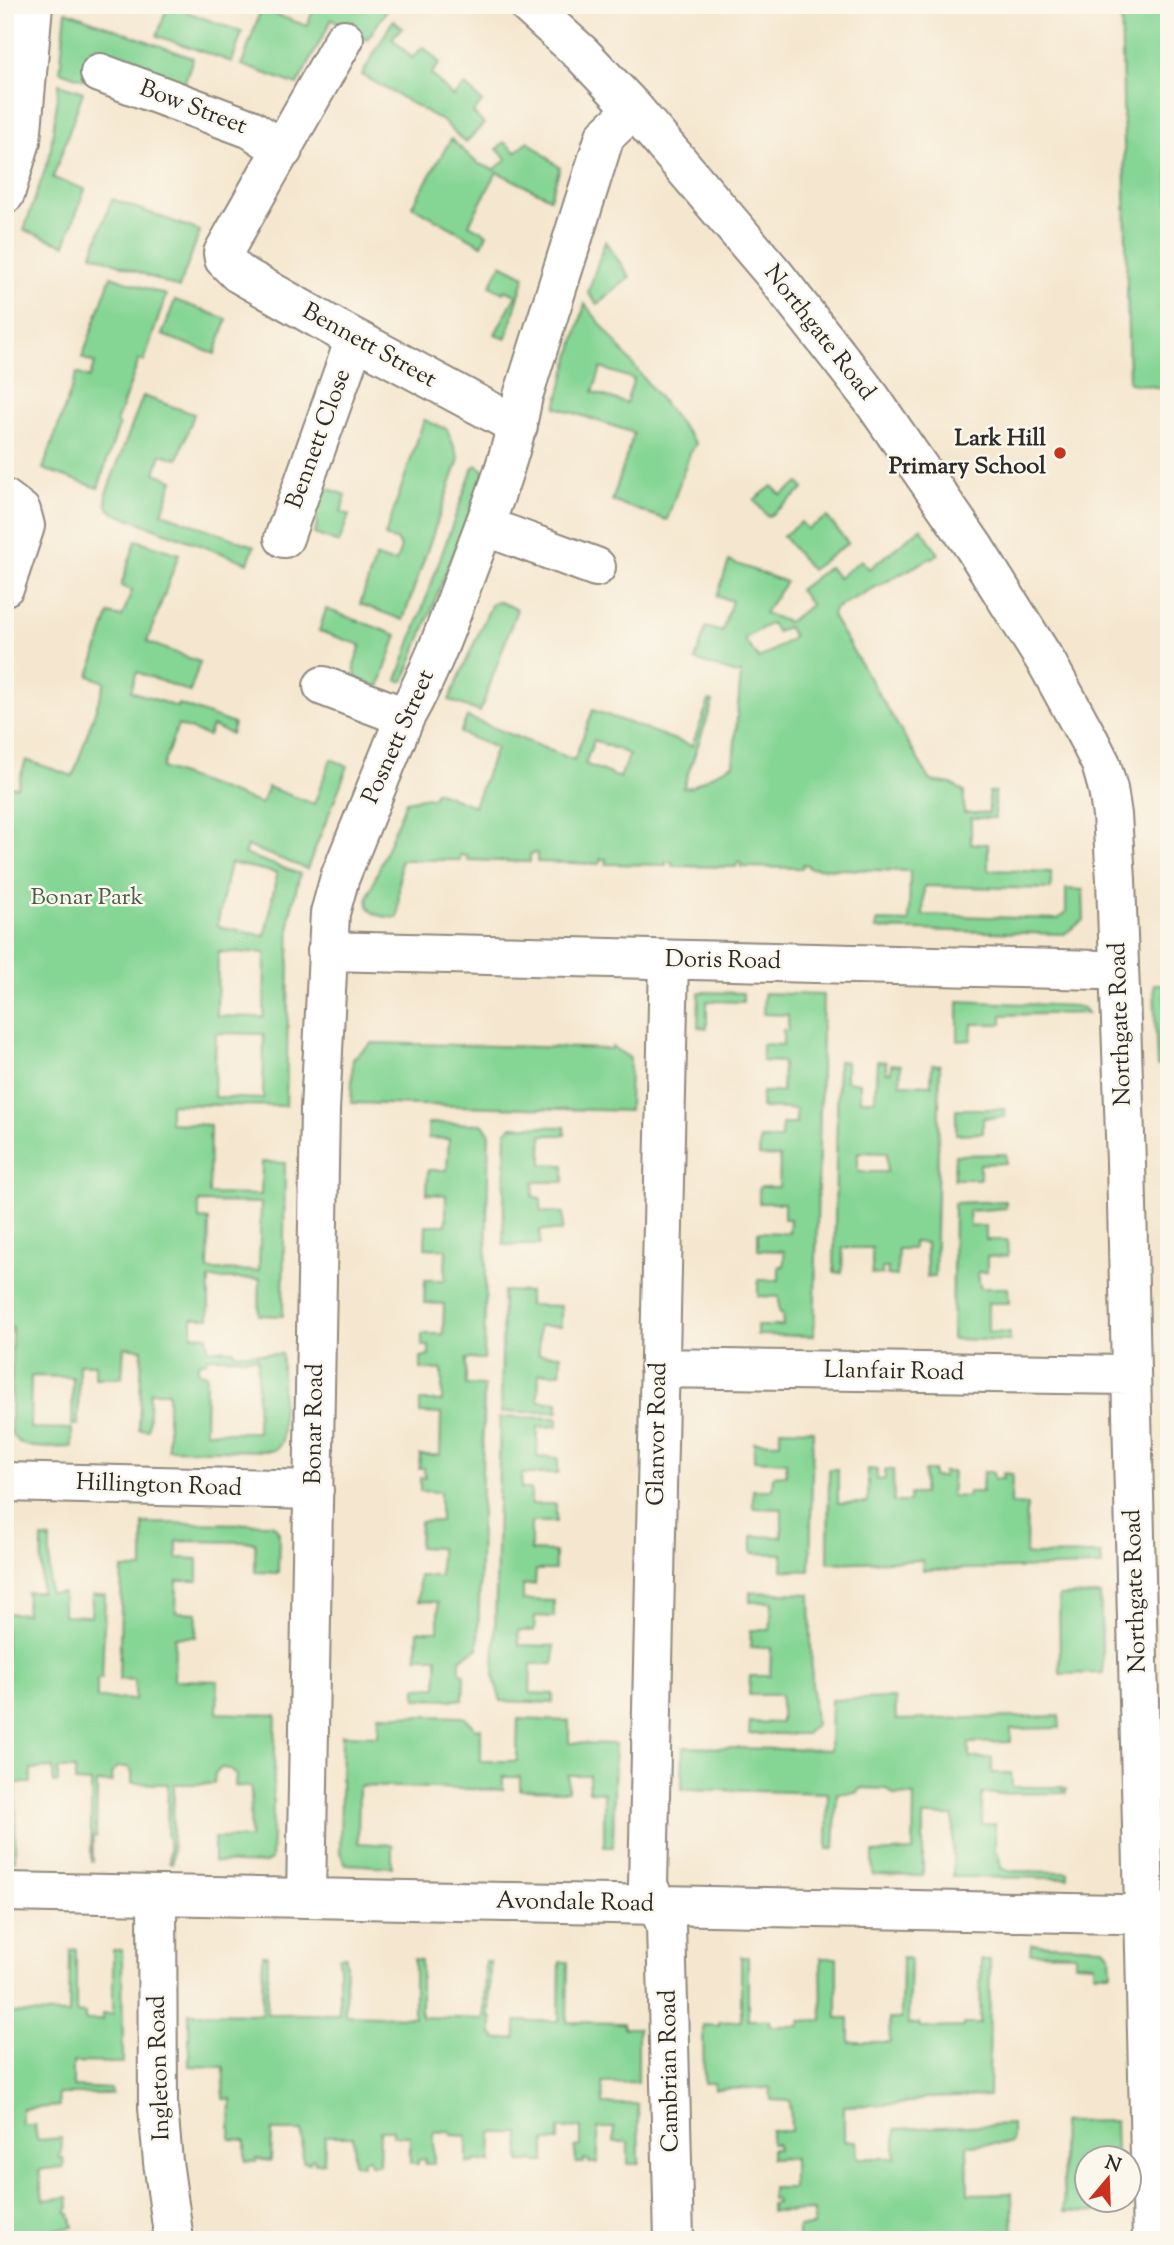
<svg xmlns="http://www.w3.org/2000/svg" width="1174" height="2245" font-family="'Sorts Mill Goudy',serif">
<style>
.green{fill:#85d594;stroke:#588060;stroke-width:2;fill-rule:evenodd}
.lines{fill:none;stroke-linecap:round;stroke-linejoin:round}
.street-casing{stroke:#90897d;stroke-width:42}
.street{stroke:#fff;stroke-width:38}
.poi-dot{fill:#c8321e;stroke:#fbf7ec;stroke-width:2.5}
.labels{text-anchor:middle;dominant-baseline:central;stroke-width:5;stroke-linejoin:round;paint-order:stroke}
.street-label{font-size:24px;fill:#2b2b2b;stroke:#fbf7ec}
.poi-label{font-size:24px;font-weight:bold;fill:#2b2b2b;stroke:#fbf7ec;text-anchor:end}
.park-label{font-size:24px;fill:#465e4a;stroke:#fbf7ec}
</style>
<rect width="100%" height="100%" fill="#fbf7ec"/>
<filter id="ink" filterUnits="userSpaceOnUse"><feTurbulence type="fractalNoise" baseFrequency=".0143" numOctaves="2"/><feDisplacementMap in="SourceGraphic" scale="14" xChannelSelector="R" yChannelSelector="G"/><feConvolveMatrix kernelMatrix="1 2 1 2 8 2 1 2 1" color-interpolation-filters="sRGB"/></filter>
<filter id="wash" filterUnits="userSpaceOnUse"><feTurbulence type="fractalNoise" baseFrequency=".00686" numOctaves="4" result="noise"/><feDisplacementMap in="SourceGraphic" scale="28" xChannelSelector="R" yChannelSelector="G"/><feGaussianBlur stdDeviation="1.57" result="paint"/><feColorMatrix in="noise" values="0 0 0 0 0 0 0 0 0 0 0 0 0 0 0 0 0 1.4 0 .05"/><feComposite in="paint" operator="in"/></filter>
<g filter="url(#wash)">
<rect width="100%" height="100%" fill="#f5e7cf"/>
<path class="green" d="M168,5l74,27 -10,30 -75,-26z
M315,5h75l-23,35 -35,-21 -35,66 -55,-20 19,-56 46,17z
M1121,5h48v384l-40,-6z
M66,11l127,47 -10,29 -89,-4 -34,-12z
M393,20l9,8 -10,10 20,20 11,-11 17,16 -9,11 22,23 12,-12 17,17 -9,11 11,11 -19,19 -21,-21 -82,-47z
M59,84l24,8 -30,86 32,11 -20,56 -41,-15 26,-75z
M451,139l26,24 17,7 13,-11 -10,-10 7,-7 12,10 12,-11 32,27 -10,30 -53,-26 -28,52 18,10 -5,11 -70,-39z
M112,199l88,32 -21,57 -87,-34z
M605,241l25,36 -33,27 -9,-11z
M501,264l24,12 -19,63 -11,-5 21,-39 -11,-5 -2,3 -13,-7z
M111,276l55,19 -22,66 -5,-1 -23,63 3,2 -21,63 -55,-19 34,-96 12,5 6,-15 -13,-5z
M175,300l52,19 -12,35 -53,-19z
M585,304l111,140 -6,9 -23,67 -55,-19 22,-68 -78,-26zM601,368l33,11 -8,24 -33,-11z
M143,396l51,18 -16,45 -17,-5 -6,19 18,7 -11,33 92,33 -6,17 -134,-50 -7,-7 -1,-12z
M424,420l23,9 12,30 -56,161 -43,-16 16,-47 16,5 4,-1 5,-14 -4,-6 -12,-5z
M477,465l7,5v4l-80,207h-6l-1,-1 76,-213z
M799,483l5,6 -36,28 -14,-17 18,-14 9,9z
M318,485l28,10 -5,17 8,3 -10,28 -25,-9c3,-9 6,-13 -2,-20z
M827,517l21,26 -37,27 -28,-34 18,-14 6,7z
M921,528l18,26 -105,55 -2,7 99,165 21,3 12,8v21h25v-21h6v26h-24v26h17v26l63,2v17l-127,-3 -1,29 135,4 8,-7v-23l17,1 1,30 -20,14 -188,-5 1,-8 32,1 1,-51 -101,-3 -1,-3 -5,-1 -1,4 -61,-1v-4l-3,-1 -2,5 -64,-1v-4h-6v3l-60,-1v-5h-6v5l-63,-2v-9l-7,1v8l-62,-2 -1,-4 -7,-1v5h-60l-2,58c-16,-1 -34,-2 -30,-22l38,-95 22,-4 4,2 4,-8 38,15 22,-58 -36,-15 7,-16 107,43 19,-50 99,36 17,-45 4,1 -30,86 8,-1 42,-23 8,-92 -5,2 -41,-14 11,-33 16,5 10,-31 -15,-5 12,-35 57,21 -22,31 24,9 23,-17 -12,-15 30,-23 9,11 23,-18 8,9zM771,623l6,9 10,-5 7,10 -35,22 -15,-20zM594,740l35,14 -9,24 -35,-14z
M136,540l43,14 -32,88 53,20 -10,30 -53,-20 -6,19 46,16 2,-3 55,20 -3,10 -19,-8 -4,10 -30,-11 -16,43 99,36 7,-17 46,17 17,-45 17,7 -41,103 -60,-23 -3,8 56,20 -10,41 -4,191 -116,-2v19l40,2 -1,69 52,1 1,-33 23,1 -2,153 -24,-1 1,-36h-51v39h-17v17l16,1v13l26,1v3l48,1v87l-5,8 -7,2 -102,-2v-57h-18l-2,38 -9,-1 3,-80 -18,-2 -2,31h-27v-14h-16l-1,61h-6l1,-48 -42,-1 -1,52 42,1v18c-19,0 -54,6 -61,-15l1,-105h-7v-542l12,2 9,-27 47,16 32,-94 -16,-6 20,-62 13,3 10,-27 -11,-4zM230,863l47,10 -12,63 -48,-10zM218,952l47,1 -1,64 -47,-1zM216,1033l48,1 -1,65 -49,-2zM199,1202l62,1 -2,68 -51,-1 1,-50 -10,-1zM207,1357l51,1 -1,74h-52l1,-58 -8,-2v-9l9,-2z
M497,601l20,8 -37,103 -31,-12 43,-97z
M326,609l71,26 -18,52 -23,-9 -2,-14 7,-19 -42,-14z
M1154,984h15v2l-4,1 1,31 3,1v47h-12z
M699,992l44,1v9l-36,-1v27l-9,-1z
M764,993l59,2 -9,341 -57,-1v-9h26l-1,-13h-3v-16l-21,-1v-16h21v-14h5v-15l-26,-1v-18l31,1 1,-14h-6v-16h-25v-16h20l1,-30 -21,-1 1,-17h21l1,-15h14v-15l-35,-1 1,-16h20l1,-30 -21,-1v-17l21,1v-15h5v-15l-25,-1z
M958,1001l117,5 8,2 4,5 -85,2v9h-30l-1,16 -13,1z
M372,1043l208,5 31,1 1,-2 18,11 -1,53 -278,-8 2,-45z
M838,1061l8,1v19l14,2v17h15l2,-39 9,1v10h5v-8l10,1 -1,19 31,1 1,-21 8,1 -5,212h-8l-1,-34 -13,-1v7h-15l-1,27 -10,-1 1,-7h-6v7l-10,-1v-26h-29l-1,25 -8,-1zM858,1152l29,1v19h-29z
M956,1109h48l1,8 -22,1v15l-27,1z
M428,1123l54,1 7,8 -5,227h-18v26l18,1 -6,263 -18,9v15l4,1 -1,26 -47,-1v-11l21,-1v-30h-20l1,-26h20v-29l-20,-1 1,-25h21v-28l-21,-1 1,-25 20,-1v-29l-20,-1v-13h5l-1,-10h-5l1,-13h20l1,-41 -21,-1v-12h22v-31l-21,-1v-12l8,-1v-10h-7v-12h21l1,-30 -20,-1 1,-23h20l1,-31 -21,-1 1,-23h20v-30l-19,-1 1,-24h19l2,-31 -21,-1z
M512,1126l53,1v8h-23v29l22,1v17h-30l-1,15 8,1v14l22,1 -1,18 -22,-1v15h-37l3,-114z
M1006,1154v9l-26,1v15h-26l1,-24z
M1006,1201v7l-37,3 1,15h16v14h21l1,16 -21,1v15h-9l2,16h28l1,15h-21v29l22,1v8l-58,-2 2,-136z
M503,1291l26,1v13l32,1v20h-22v28l22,1 -1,18h-21l-1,28 20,1v10h-57z
M500,1417l58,1v8l-20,1 -1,30 21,1v16h-36l-1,15h10v15h25v18h-25v29l24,1v18h-19l-1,14 -12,1v15l31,1v16l-19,-1 -1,15h-16l1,14 35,1v18h-23l-1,29 23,1v9l-52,-2 -7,-23z
M780,1429l33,1 -3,141 -28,-1 1,-16 -31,-1v-17l30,1v-28l-29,-1v-18h19l1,-14 13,-1v-13l-32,-2v-18l26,1z
M829,1469h9v34h30v-34l9,1v10l8,-1v-9h8l1,32h15l1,-8h13l1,-23h9v6h10v-5h10l-2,24 16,1 1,-5h14l1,-20h10l1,7h9v-6l9,1 -1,30 16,1 -1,50 75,-1 1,12 -179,4 -1,-10 -94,3z
M143,1523l128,1 4,2 4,7 -1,40 -23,-1v-30l-78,-1v17l21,1v22h-21l-1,31 21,1 -1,24h-21l-1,43 44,1 -1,32 59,2 -5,145 -7,4 -50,-2v-24h36l1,-51 -16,-1 1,-11 -6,-6 -9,-1 -6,5 -1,11h-40l-2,79h-3v-25l-2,-1 1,-53 -36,-1v-10l-4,-6h-10l-6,6v9l-15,1 -1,53 -3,1v24h-2v-78l-16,-1v-13h-17v13l-5,1v-15l-22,1v14h-15l-1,77h-7l-3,-247 21,1 1,-22h14l1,-54 8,1 -1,54h14v22l28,1 1,-21h13l-3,84h-5v19l38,2v-20l-16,-1 3,-110h21z
M750,1592l60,2 2,94 3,37 -9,9h-57l1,-12 31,1v-28h-32l1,-19h20l1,-28 -21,-1 1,-17h19l2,-28h-22z
M1100,1595l3,78 -43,1 -1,-78z
M895,1698l1,22 163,-4 1,12 -49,1v13l-42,1v15h23v15h19l1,14h50v3l4,-1v4l-84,1v30h13v28l3,1 3,15 7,3 60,1v6l-115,-1v-61h-30v60l-50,-1v-22l40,-2 1,-55 -20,-1 -7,-6 -26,-1 -5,5h-19l-3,56h-7l1,-56 -146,-4 1,-42 147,3 1,-50z
M379,1715l85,2 12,12 5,-1v33h36l1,-42 51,2v22l46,1 -2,103h-9v-55l-15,-1v-16h-21v16l-48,-1v-13h-17v13l-144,-4 -1,57 34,2v22l-46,-3 -6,-11 2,-118 36,1z
M1031,1944l73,3 6,7 1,19h-17v-9l-19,-1v-9l-45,-1z
M76,1949v64l9,1v6h17v-6h11v-64h9l1,113 -50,-1v25l38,2 1,5h-54l1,12 -37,3v16h13l2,15 24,-2 1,14 -3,3 1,3h3l1,9 -25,3 4,30 25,-3 1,11 -2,1v4l3,1 3,13 -24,4 1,9h-45v-227l64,1 1,-64z
M263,1955h5l-1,59h72v-57l7,-1 -1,59 69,2v-58l7,1v57l63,2 1,-58h5l-1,57h3v16l5,5 19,-1v-17h43l1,-59h8l-1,60 56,1 1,5h14v54l-36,1 1,21h35l1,60h-11v-22h-14v-14h-16v35h-9v-3l-5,-1v4h-8l-1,-16 6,-1v-18l-22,1v12h-14v21h-10v-2l-2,-1 -3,3h-10v-29h-28l-1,29 -16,-2 -1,3h-7v-27l-16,-1 -1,-4 -16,1v32h-9v-5l-7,1v4h-8v-28h-17v-6h-13l-1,35h-9l-1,-6 -6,1v5l-9,-1 -1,-28h-28l-1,26 -9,1 -1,-4 -4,1v3l-7,-1 -1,-31h-30l-1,30 -15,-2v3l-11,-1v-21l-15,-1 1,-40h-8l1,-32 -35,-1v-53l73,1z
M741,1957h7v63h21l1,6h30v-5l22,-1 -1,-62h16v60h12v24h41l-1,-23h12l1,-61 8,1 -2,65h11l1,4 43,-1v-3h17l1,-64h9l-1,136 -63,2 -22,6 -60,2v35h12l1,17h38v-29l117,-5v19l-45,2 1,49 44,-1 1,47h-215v-13l16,-1v-15l-43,1v-8l6,-1 -1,-4h-4v-11h21v-30l-22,1v-10h7l-1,-5h-6v-13h20l-1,-30 -19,-1 -1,-12 -55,1 -1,-6h-10l-1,-58 16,1v-4l22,-1z
M1115,2121l1,36 -30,1v42h31v11l-53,1 -3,-90z"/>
</g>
<g filter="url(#ink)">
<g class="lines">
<defs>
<path id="street" d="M528,5l54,49 52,55 140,165 97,124 103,149 74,118 41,75 12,24 7,25 4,26 4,65 10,283 26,1077
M344,39l-121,214 1,6 14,14 99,56 181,97
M100,73l151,56 32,21
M5,194l16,-53 12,-136
M5,499l16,12 4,15 -20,60
M484,526l112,41
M284,538l71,-199
M323,686l82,31
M327,951l773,19 18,-2
M669,960l-21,925 18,40 8,315
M659,1368l470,7
M5,1482l309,8
M5,1892l1163,23
M157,1895l1,212 5,55 11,78
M306,1898l14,-788 10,-197 10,-36 65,-160c26,-45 43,-94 61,-143 22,-59 46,-116 57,-178l82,-260 29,-27"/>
</defs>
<use href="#street" class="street-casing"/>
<use href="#street" class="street"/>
</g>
</g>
<circle class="poi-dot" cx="1060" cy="453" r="7"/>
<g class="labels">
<g class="street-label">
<text transform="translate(193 108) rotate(21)">Bow Street</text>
<text transform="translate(819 333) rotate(52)">Northgate Road</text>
<text transform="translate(369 346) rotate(29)">Bennett Street</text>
<text transform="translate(319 439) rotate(-70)">Bennett Close</text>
<text transform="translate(399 737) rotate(-66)">Posnett Street</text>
<text transform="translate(723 961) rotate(1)">Doris Road</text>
<text transform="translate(1121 1024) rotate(-92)">Northgate Road</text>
<text transform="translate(894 1372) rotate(1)">Llanfair Road</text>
<text transform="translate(315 1424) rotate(-89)">Bonar Road</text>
<text transform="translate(658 1434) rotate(-89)">Glanvor Road</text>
<text transform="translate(159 1486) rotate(2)">Hillington Road</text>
<text transform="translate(1136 1591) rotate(-92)">Northgate Road</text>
<text transform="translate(575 1903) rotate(1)">Avondale Road</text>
<text transform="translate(160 2068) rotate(-92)">Ingleton Road</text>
<text transform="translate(670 2071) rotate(-91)">Cambrian Road</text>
</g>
<g class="poi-label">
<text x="1046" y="439">Lark Hill<tspan x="1046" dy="28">Primary School</tspan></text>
</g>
<g class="park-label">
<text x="87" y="898">Bonar Park</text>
</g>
</g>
<rect width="1174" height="2245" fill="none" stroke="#fbf7ec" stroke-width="28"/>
<g transform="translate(1108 2179) rotate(19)"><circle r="33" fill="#fbf7ec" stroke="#a8a59f" stroke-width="2"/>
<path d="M0-5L12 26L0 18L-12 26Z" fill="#c8321e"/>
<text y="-10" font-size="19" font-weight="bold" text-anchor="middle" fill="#2b2b2b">N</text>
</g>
</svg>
